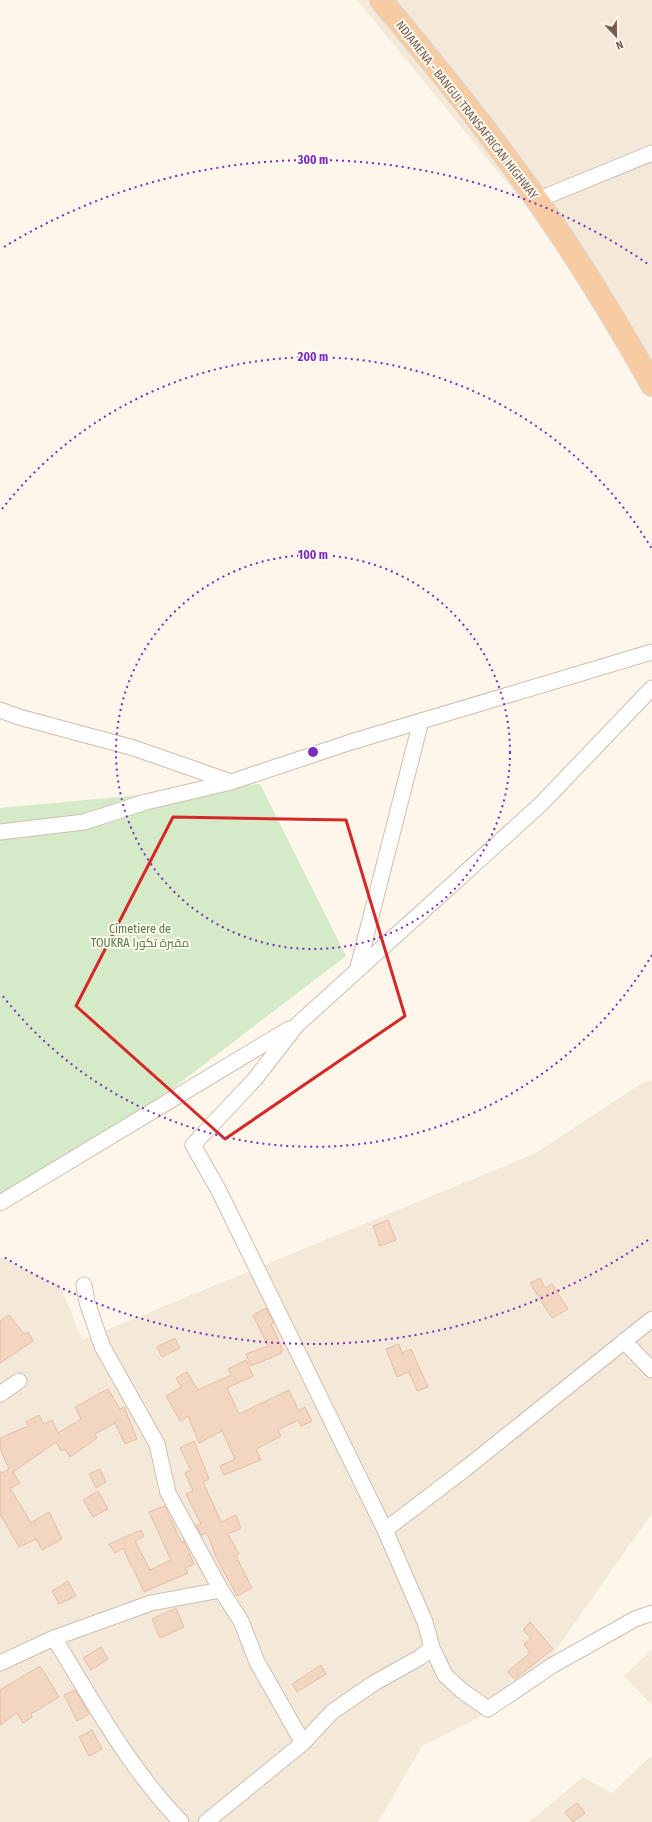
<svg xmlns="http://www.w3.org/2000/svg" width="652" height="1822" font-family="'Fira Sans Condensed',Cairo,sans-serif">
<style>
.residential{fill:#f4e8d8}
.green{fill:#d5ebc8}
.building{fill:#f2d6c2;stroke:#e5bea2}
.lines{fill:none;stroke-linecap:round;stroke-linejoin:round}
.minor-casing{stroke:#cfbeaf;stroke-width:17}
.trunk-casing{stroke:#dcd5d1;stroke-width:24}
.minor{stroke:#fff;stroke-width:15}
.trunk{stroke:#f8cca3;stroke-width:22}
.marked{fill:none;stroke:#d62828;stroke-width:3;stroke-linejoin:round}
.ring{fill:none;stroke:#7b2cbf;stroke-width:2;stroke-dasharray:2 4}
.labels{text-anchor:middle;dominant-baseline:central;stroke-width:4;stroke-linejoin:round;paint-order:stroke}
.street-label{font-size:12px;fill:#785d4d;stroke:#fffaf1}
.park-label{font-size:12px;fill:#547e44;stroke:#fffaf1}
.centre{fill:#7b2cbf;stroke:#fffaf1;stroke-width:2}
.ring-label{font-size:12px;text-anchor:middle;font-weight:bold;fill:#7b2cbf;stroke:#fffaf1;stroke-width:4;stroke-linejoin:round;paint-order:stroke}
</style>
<rect width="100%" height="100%" fill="#fdf6ea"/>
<path class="residential" d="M357,0h295v384l-37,-70z
M652,1080v433l-128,182 -102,51 -44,76h-378v-565l60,28 22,55 454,-187 106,-70z
M652,1649v56l-28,-29z
M652,1755v67h-123l54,-45 29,16z"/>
<path class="green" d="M260,784l86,172 -295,225 -51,28v-401z"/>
<path class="building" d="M388,1220l8,20 -16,6 -7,-20z
M540,1278l5,10 7,-4 16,25 -16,9 -22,-35z
M266,1308l8,15 -3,1 12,26 -2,1 1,2 -31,13 -5,-12 22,-8 -15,-31z
M9,1315l15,19 4,-2 5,9 -33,22v-42z
M175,1338l5,10 -18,9 -5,-10z
M399,1344l3,9 9,-4 17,38 -11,4 -8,-19 -12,5 -11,-28z
M246,1360l7,16 -26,12 12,26 50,-24 10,21 6,-4 7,14 -11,5 -3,-6 -20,10 3,6 -25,13 5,11 -37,15 -4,-9 15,-7 -13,-28 -23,12 -11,-27 -8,5 -14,-25 15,-9 -5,-9 11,-6 11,18 33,-15 -3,-6z
M108,1389l12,20 4,-2 13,32 -12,5 -10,-21 -20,11 2,4 -27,19 -5,-8 -4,2 -5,-9 -43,30 7,11 -10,5 21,35 18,-11 13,27 -20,11 -6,-11 -17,8 -19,-33v-43l2,2 7,-4 -9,-21v-10l28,-12 -2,-4 13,-7 5,9 8,-4 6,13 23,-14 -6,-12z
M194,1441l15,38 -6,3 18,40 15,-7 5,13 -13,6 11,20 -3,2 16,32 -15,8 -21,-39 -9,-24 -6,2 -5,-9 5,-2 -15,-30 7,-3 -8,-18 6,-3 -11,-22z
M100,1469l6,13 -10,6 -7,-14z
M98,1491l10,18 -15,8 -10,-17z
M165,1506l16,36 3,-1 10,23 -9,4 3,5 -44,19 -12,-26h-1l-8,-18 -8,5 -6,-9 32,-14 3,6 -9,5 15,29 21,-10 -22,-48z
M68,1581l8,15 -17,8 -7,-13z
M176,1608l8,19 -24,11 -8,-19z
M530,1622l23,27 -38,30 -8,-7 23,-19 -6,-9 7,-6 -8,-8z
M101,1647l7,12 -17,11 -8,-12z
M321,1665l5,9 -29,18 -5,-8z
M40,1666l19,31 -28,17 1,3 -9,6 -6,-10 -17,12v-35z
M75,1690l14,24 -12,7 -13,-26z
M92,1730l10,19 -13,7 -10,-19z
M577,1803l8,10 -12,9 -8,-10z"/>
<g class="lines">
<defs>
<path id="minor" d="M537,200l115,-47
M652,688l-111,116 -244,221 -42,54 -62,66 25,44 167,341 40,92 7,26 13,27 16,15 27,19 65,-44 82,-46 17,-6
M0,710l19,7 115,31 97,34
M0,832l84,-10 62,-20 85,-20 120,-40 301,-90
M357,971l64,-250
M0,1203l289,-174
M84,1285l3,17 15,44 55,98 11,49 53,97 20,31 16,41 46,81
M624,1341l28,29
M0,1394l19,-13
M385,1530l80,-61 187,-150
M54,1638c39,63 75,130 127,184
M0,1663l54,-25 97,-35 70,-13
M206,1822l97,-79 29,-31 42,-29 45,-25 13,-10"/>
<path id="trunk" d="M381,0c42,51 85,102 124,156 55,73 103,150 147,229"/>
</defs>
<use href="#minor" class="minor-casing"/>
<use href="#trunk" class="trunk-casing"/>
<use href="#minor" class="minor"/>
<use href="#trunk" class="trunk"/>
</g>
<path class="marked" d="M173,817l173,3 59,196 -180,123 -149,-133z"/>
<g class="ring">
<circle cx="313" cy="752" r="197"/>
<path d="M652 955A395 395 0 0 1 2 995M2 509A395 395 0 0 1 652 549"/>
<path d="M648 1240A592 592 0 0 1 4 1257M4 247A592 592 0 0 1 648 264"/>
</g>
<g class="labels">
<g class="street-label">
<text transform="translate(467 110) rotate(52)">NDJAMENA - BANGUI TRANSAFRICAN HIGHWAY</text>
</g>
<g class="park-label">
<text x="140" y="929">Cimetiere de<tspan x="140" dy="14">TOUKRA مقبرة تكورا</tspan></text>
</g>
</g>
<circle cx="313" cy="752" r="6" class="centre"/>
<g class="ring-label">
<text x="313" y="164">300 m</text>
<text x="313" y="361">200 m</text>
<text x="313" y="559">100 m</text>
</g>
<g transform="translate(616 36) rotate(158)" stroke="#fffaf1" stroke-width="3" paint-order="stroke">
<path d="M0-3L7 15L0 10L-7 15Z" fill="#785d4d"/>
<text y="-6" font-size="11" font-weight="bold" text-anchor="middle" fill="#785d4d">N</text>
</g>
</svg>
